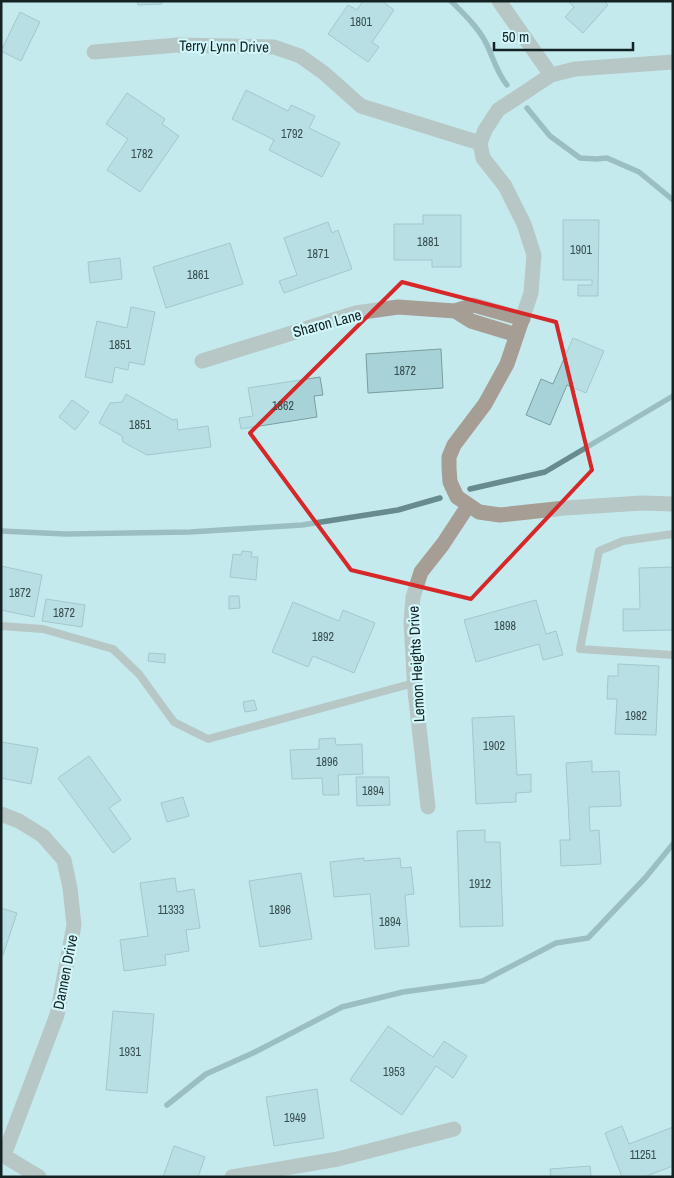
<svg xmlns="http://www.w3.org/2000/svg" width="674" height="1178" font-family="'Archivo Narrow',sans-serif">
<style>
.lines{fill:none;stroke-linecap:round;stroke-linejoin:round}
.stream{stroke:#688b8f;stroke-width:5.5}
.building{fill:#a6d2d8;stroke:#7a9ea2}
.service{stroke:#a69e94;stroke-width:8}
.minor{stroke:#a69e94;stroke-width:15}
.marked{fill:none;stroke:#d62828;stroke-width:4;stroke-linejoin:round}
.labels{text-anchor:middle;dominant-baseline:central;stroke-width:4.5;stroke-linejoin:round;paint-order:stroke}
.number-label{font-size:12px;fill:#384e50}
.street-label{font-size:15px;fill:#142223;stroke:#d1f7fb}
</style>
<rect width="100%" height="100%" fill="#c4eaee"/>
<g class="lines">
<path class="stream" d="M451,1c12,12 27,26 35,42 7,14 11,30 21,42
M527,108l23,28 30,22 16,1 11,-1 32,14 34,28
M470,489l75,-17 128,-76
M1,531l64,3 125,-2 112,-7 96,-15 42,-12
M167,1105l39,-31 47,-21 89,-46 61,-15 80,-11 73,-38 32,-5 58,-61 27,-33"/>
</g>
<path class="building" d="M137,1h25v3l-24,1z
M363,1h19l12,9 -22,32 7,5 -11,15 -40,-28 20,-29 9,5z
M568,1h36l4,4 -25,28 -18,-16 9,-10z
M20,12l20,10 -19,39 -20,-10z
M246,90l42,21 3,-6 24,11 -6,12 31,15 -18,34 -53,-27 5,-10 -42,-21z
M127,93l38,26 -3,5 17,12 -39,56 -33,-22 21,-31 -22,-15z
M423,215h38v52h-29v-7h-38v-36h29z
M563,220h36l-1,76h-20v-11h14v-5h-29z
M328,222l4,11 6,-3 14,39 -68,24 -5,-12 18,-6 -13,-37z
M230,243l13,41 -77,24 -13,-41z
M120,258l2,21 -32,4 -2,-21z
M131,307l24,5 -11,53 -15,-3 -1,8 -13,-3 -3,16 -27,-6 12,-56 30,7z
M573,338l31,13 -18,42 -19,-8 -17,40 -24,-10 15,-36 12,5z
M441,349l2,39 -75,5 -2,-39z
M320,377l3,18 -9,1 3,21 -76,12 -2,-11 14,-2 -5,-28z
M126,394l47,26 4,-1 1,11 30,-4 3,21 -64,8 -24,-13 -1,-6 -23,-13 11,-20 12,-1z
M72,400l17,12 -14,18 -16,-13z
M242,551l10,1 -1,5h7l-2,23 -26,-3 3,-23 8,1z
M1,566l41,9 -8,42 -33,-7z
M673,567v63l-50,1v-22h17l-1,-41z
M229,596h10l1,12 -11,1z
M46,599l39,6 -3,22 -40,-6z
M536,600l10,34 10,-3 7,24 -20,5 -4,-16 -63,18 -12,-42z
M293,602l46,19 4,-11 32,13 -21,50 -41,-17 -5,11 -36,-15z
M149,653l16,1v9l-17,-2z
M618,664l41,2 -3,69 -41,-1 2,-35h-10l1,-23h10z
M254,700l3,10 -12,2 -2,-10z
M514,716l3,59 14,-1v18l-15,1v9l-40,2 -4,-86z
M335,738l1,7 26,-1 1,30 -25,1 1,20h-16l-1,-17 -30,1 -2,-29 29,-1v-10z
M1,742l37,6 -7,36 -30,-6z
M89,756l32,44 -12,8 22,31 -18,14 -55,-75z
M592,761v11l27,-1 2,35 -32,1 1,24 9,-1 2,34 -40,2 -1,-26h10l-4,-77z
M356,777h33l1,28 -33,1z
M183,797l6,19 -22,6 -6,-19z
M485,830v12h15l3,84 -43,1 -3,-96z
M364,858v3l36,-3 1,10 10,-1 3,27 -9,1 4,51 -34,3 -5,-55 -36,3 -4,-35z
M301,873l11,66 -52,8 -11,-66z
M175,878l2,14 17,-3 6,39 -14,2 3,21 -24,4 1,10 -42,6 -4,-31 28,-4 -8,-53z
M1,908l16,5 -14,42 -2,-1z
M113,1011l41,3 -7,79 -41,-3z
M388,1026l45,31 11,-16 23,15 -14,22 -17,-12 -34,49 -52,-35z
M317,1089l7,49 -50,8 -8,-49z
M622,1126l7,18 44,-17v39l-29,11h-22l-17,-44z
M174,1146l31,11 -7,20h-35z
M590,1166l1,11h-40l-1,-8z"/>
<g class="lines">
<path class="service" d="M673,534l-50,7 -24,10 -19,98 93,6
M1,626l42,3 70,20 26,25 35,48 34,17 206,-56"/>
<path class="minor" d="M499,1l52,74
M94,52l84,-7 96,2 26,9 24,17 37,33 119,37
M673,62l-98,7 -24,6 -53,35 -13,20 -5,13 3,15 22,28 19,38 10,31 -3,38 -24,71 -22,40 -31,41 -5,12v11l1,14 7,15 22,15 21,3 65,-7 77,-5 31,1
M455,311l16,10 46,14
M202,361l154,-48 42,-6 57,4 19,-6 49,14
M428,807l-13,-116 -4,-68 2,-26 8,-25 22,-28 25,-38
M1,814l18,7 24,15 21,24 6,28 4,37 -17,90 -53,140
M1,1154l38,23
M232,1177l106,-18 116,-30"/>
</g>
<path d="M0 0H674V1178H0ZM402,282l154,40 36,148 -121,129 -120,-29 -101,-137z" fill="#c4eaee" fill-opacity=".55" fill-rule="evenodd"/>
<path class="marked" d="M402,282l154,40 36,148 -121,129 -120,-29 -101,-137z"/>
<g class="labels">
<g class="number-label">
<text x="361" y="22">1801</text>
<text x="292" y="134">1792</text>
<text x="142" y="154">1782</text>
<text x="428" y="242">1881</text>
<text x="581" y="250">1901</text>
<text x="318" y="254">1871</text>
<text x="198" y="275">1861</text>
<text x="120" y="345">1851</text>
<text x="405" y="371">1872</text>
<text x="283" y="406">1862</text>
<text x="140" y="425">1851</text>
<text x="20" y="593">1872</text>
<text x="64" y="613">1872</text>
<text x="505" y="626">1898</text>
<text x="323" y="637">1892</text>
<text x="636" y="716">1982</text>
<text x="494" y="746">1902</text>
<text x="327" y="762">1896</text>
<text x="373" y="791">1894</text>
<text x="480" y="884">1912</text>
<text x="171" y="910">11333</text>
<text x="280" y="910">1896</text>
<text x="390" y="922">1894</text>
<text x="130" y="1052">1931</text>
<text x="394" y="1072">1953</text>
<text x="295" y="1118">1949</text>
<text x="643" y="1155">11251</text>
</g>
<g class="street-label">
<text transform="translate(224 46) rotate(1)">Terry Lynn Drive</text>
<text transform="translate(327 323) rotate(-15)">Sharon Lane</text>
<text transform="translate(416 664) rotate(-93)">Lemon Heights Drive</text>
<text transform="translate(65 972) rotate(-79)">Dannen Drive</text>
</g>
</g>
<rect width="674" height="1178" fill="none" stroke="#142223" stroke-width="5"/>
<path d="M494 42v8h139v-8" fill="none" stroke="#142223" stroke-width="2.5"/>
<text x="502" y="42" font-size="15" fill="#142223" stroke="#d1f7fb" stroke-width="4" paint-order="stroke">50 m</text>
</svg>
